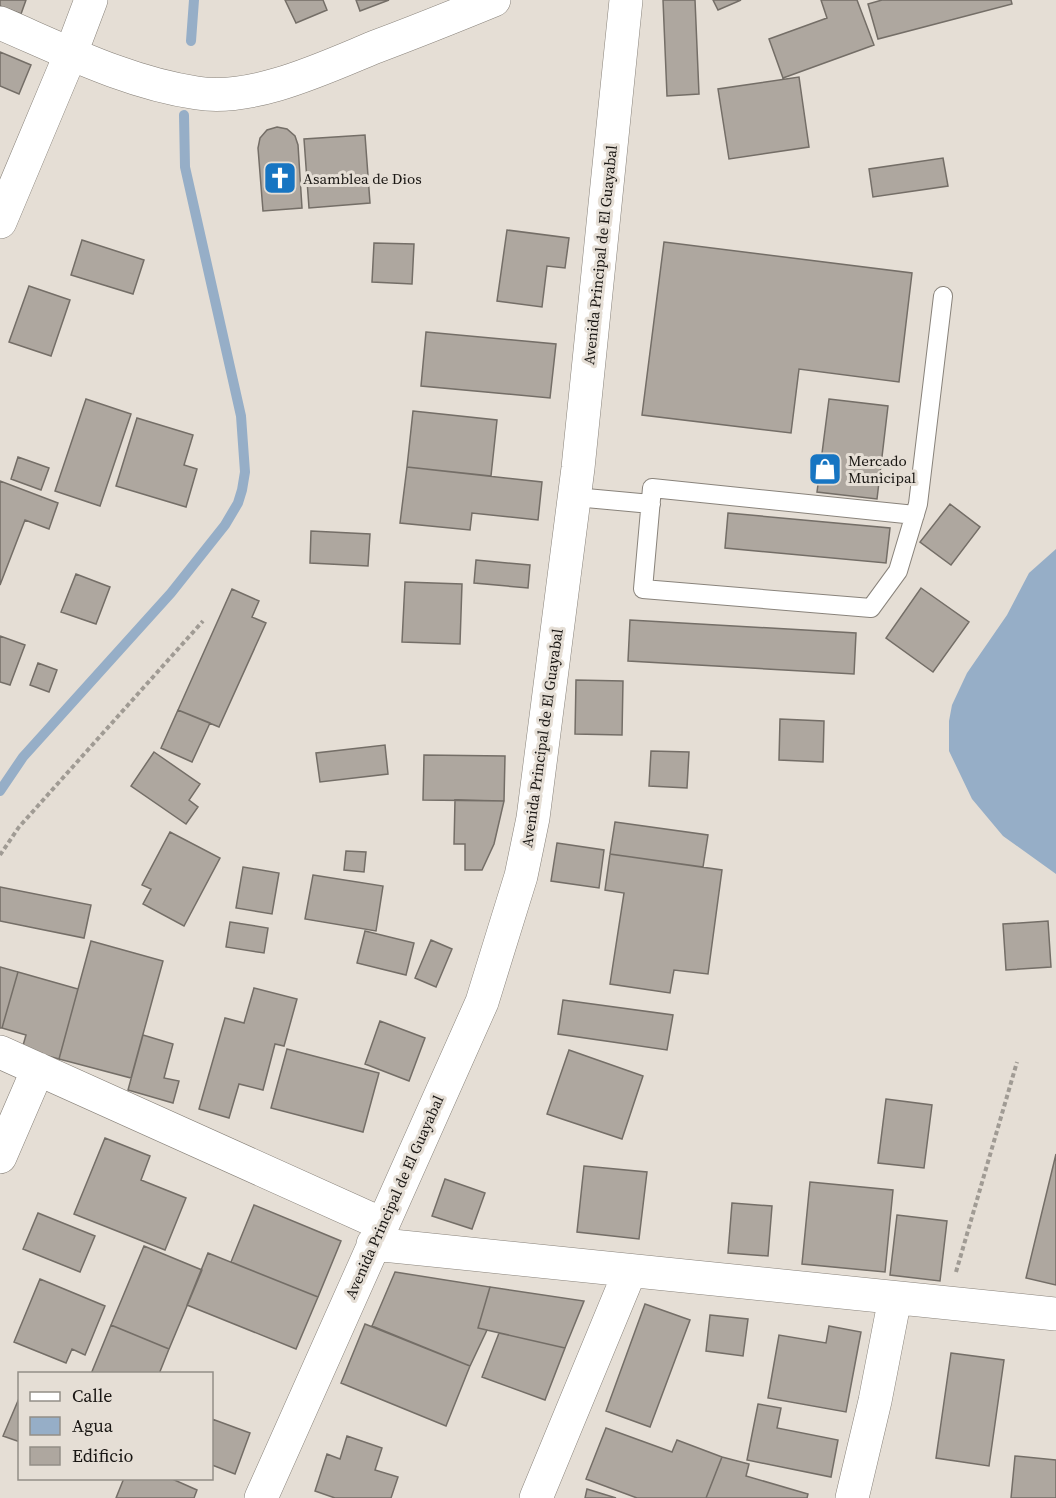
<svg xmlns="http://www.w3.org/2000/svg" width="1056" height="1498" font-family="'Source Serif 4',serif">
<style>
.water{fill:#96aec7}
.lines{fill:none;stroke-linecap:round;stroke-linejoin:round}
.stream{stroke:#96aec7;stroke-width:10}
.building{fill:#aea79f;stroke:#746e67;stroke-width:1.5}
.lane-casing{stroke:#89837b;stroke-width:20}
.street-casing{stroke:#89837b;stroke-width:34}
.path{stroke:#a09b94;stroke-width:4;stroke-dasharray:4.5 3;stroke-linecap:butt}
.lane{stroke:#fff;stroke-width:18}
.street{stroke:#fff;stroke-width:33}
.labels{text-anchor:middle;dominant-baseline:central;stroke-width:6;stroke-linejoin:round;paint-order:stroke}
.poi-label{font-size:15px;fill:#191613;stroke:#e5ded5;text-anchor:start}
.street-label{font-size:15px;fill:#191613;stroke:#e5ded5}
</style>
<rect width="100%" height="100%" fill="#e5ded5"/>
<path class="water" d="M1056,549v325l-53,-38 -31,-37 -23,-48v-30l3,-16 15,-32 40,-58 22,-42z"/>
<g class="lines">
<path class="stream" d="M191,41l3,-41
M0,791l23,-34 148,-164 54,-68 13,-22 4,-13 3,-18 -4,-56 -56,-249 -1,-52"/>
</g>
<path class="building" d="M0,0h26l-5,14 -21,-8z
M285,0h38l4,10 -31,13z
M356,0h33l-29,11z
M663,0h32l4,94 -32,2z
M713,0h28l-23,10z
M821,0h36l17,45 -91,33 -14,-39 58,-21z
M882,0h129l1,4 -134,35 -10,-35z
M0,52l31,13 -12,29 -19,-8z
M799,77l10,70 -80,12 -11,-70z
M277,127l10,2 8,7 3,9 4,63 -39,3 -5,-63 2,-10 7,-8z
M365,135l5,68 -61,5 -5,-69z
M943,158l5,28 -75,11 -4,-28z
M507,230l62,8 -4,30 -18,-2 -5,41 -45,-6z
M82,240l62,20 -11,34 -62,-19z
M664,242l248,31 -13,109 -100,-13 -8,64 -149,-18z
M374,243l40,1 -2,40 -40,-2z
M29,286l41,14 -19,56 -42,-14z
M426,332l130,12 -6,54 -129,-12z
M86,399l45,15 -31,92 -45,-15z
M829,399l59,7 -11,93 -60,-7z
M413,411l84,9 -6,56 -84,-9z
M137,418l56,17 -9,30 13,4 -11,38 -70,-21z
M18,457l31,11 -8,22 -30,-11z
M407,467l135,15 -4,38 -66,-7 -2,17 -70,-7z
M0,481l58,22 -9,26 -24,-9 -25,65z
M950,504l30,23 -29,38 -31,-23z
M728,513l162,15 -4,35 -161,-15z
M311,531l59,3 -2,32 -58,-3z
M476,560l54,5 -2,23 -54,-5z
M76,574l34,13 -14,37 -35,-12z
M405,582l57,2 -2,60 -58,-2z
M921,588l48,34 -36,50 -47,-34z
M232,589l27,12 -7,16 14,6 -47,104 -41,-17z
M630,620l226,13 -2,41 -226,-13z
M0,636l25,9 -15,40 -10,-3z
M38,663l19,7 -8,22 -19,-7z
M576,680l47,1 -1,54 -47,-1z
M178,710l32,13 -18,39 -31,-14z
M780,719l44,2 -1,41 -44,-2z
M385,745l3,29 -68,8 -4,-29z
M651,751l38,1 -2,36 -38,-2z
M154,752l46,32 -11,16 9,7 -12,17 -55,-38z
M424,755l81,1 -1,45 -81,-1z
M455,800l49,1 -10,43 -12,26h-17v-26h-11z
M615,822l93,13 -5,32 -93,-13z
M170,832l50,26 -36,68 -41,-22 8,-15 -9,-4z
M557,843l47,7 -5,38 -48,-7z
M346,851l20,1 -2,20 -20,-2z
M610,854l112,16 -14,104 -34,-4 -4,23 -60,-9 14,-91 -19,-3z
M243,867l36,6 -7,41 -36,-6z
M313,875l70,11 -7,45 -71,-12z
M0,887l91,18 -7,33 -84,-17z
M1048,921l3,46 -45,3 -3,-46z
M230,922l38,6 -4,25 -38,-6z
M365,931l49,12 -8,32 -49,-12z
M431,940l21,9 -16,38 -21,-9z
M91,941l72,20 -32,117 -72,-19z
M0,967l18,5 -16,56h-2z
M18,972l60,17 -19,70 -37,-10 4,-14 -24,-7z
M254,988l43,11 -13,47 -9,-2 -12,46 -24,-6 -10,34 -30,-9 26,-91 19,5z
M563,1000l110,15 -6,35 -109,-16z
M380,1021l45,17 -16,43 -44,-17z
M143,1035l30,9 -9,34 15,3 -6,22 -45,-13z
M287,1049l92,24 -16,59 -92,-24z
M569,1050l74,26 -21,63 -75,-25z
M886,1099l46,6 -8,63 -46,-5z
M105,1138l45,18 -9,24 45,18 -21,52 -91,-36z
M1056,1154v131l-30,-7z
M584,1166l63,6 -8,67 -62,-7z
M445,1179l40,14 -13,36 -40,-13z
M810,1182l83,8 -8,82 -83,-8z
M732,1203l40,3 -4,50 -40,-3z
M254,1205l87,36 -23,56 -87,-35z
M38,1213l57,23 -15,36 -57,-23z
M897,1215l50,6 -7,60 -50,-6z
M144,1246l58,24 -33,79 -58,-24z
M208,1253l110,44 -22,52 -109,-44z
M395,1272l95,15 -12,41 9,2 -17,36 -98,-40z
M40,1279l65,27 -20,49 -13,-6 -6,14 -52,-21z
M490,1287l94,14 -19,47 -87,-20z
M645,1304l45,16 -40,107 -44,-16z
M710,1315l38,4 -5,37 -37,-5z
M365,1324l105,42 -24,60 -105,-43z
M111,1325l58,24 -10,25h-68z
M829,1326l32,6 -15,80 -78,-14 11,-63 47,8z
M499,1333l66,15 -20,52 -63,-23z
M951,1353l53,7 -15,106 -53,-8z
M20,1396v46l-17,-6z
M758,1404l23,4 -4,20 61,12 -7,37 -84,-17z
M212,1419l38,14 -15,41 -23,-9z
M606,1428l66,24 5,-12 45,17 -16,41h-69l-51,-19z
M347,1436l35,12 -7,22 23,7 -7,21h-56l-20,-7 12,-37 13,5z
M1015,1456l41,4v38h-45z
M722,1457l27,7 -3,12 62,18 -1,4h-101z
M124,1478h46l27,12 -3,8h-78z
M587,1489l29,9h-31z"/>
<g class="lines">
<defs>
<path id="lane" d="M575,497l76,7
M915,515l-263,-27 -9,101 228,19 27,-37 20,-67 25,-208"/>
<path id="street" d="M0,23c63,27 128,60 197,70 56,9 127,-25 178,-46 40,-15 80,-31 119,-47
M0,222l71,-169 20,-53
M0,1052l382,172
M0,1157l38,-88
M373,1244l683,70
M261,1498l221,-496 39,-126 12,-58 45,-350 48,-468
M536,1498l94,-227
M852,1498l23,-97 20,-103"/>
</defs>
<use href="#lane" class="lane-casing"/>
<use href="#street" class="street-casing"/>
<path class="path" d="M0,855l19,-28 184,-206
M956,1272l61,-210"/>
<use href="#lane" class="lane"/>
<use href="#street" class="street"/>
</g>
<defs>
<symbol id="church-square" viewBox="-11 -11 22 22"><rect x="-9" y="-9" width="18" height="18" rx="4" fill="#1775c2" stroke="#e5ded5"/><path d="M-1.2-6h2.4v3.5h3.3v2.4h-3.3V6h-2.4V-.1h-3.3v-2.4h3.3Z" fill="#fff"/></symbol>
<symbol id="shop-square" viewBox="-11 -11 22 22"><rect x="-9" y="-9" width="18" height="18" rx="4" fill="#1775c2" stroke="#e5ded5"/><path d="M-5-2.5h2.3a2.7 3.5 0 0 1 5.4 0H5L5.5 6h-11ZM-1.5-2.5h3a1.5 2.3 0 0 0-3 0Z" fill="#fff"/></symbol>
</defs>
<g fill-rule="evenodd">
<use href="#church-square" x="261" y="159" width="38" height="38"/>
<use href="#shop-square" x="806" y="450" width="38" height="38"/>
</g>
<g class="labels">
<g class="poi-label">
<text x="303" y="178">Asamblea de Dios</text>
<text x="848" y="460">Mercado<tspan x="848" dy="17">Municipal</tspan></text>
</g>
<g class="street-label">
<text transform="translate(600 255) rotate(-84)">Avenida Principal de El Guayabal</text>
<text transform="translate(542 738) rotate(-82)">Avenida Principal de El Guayabal</text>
<text transform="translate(394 1197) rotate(-66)">Avenida Principal de El Guayabal</text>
</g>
</g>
<rect x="18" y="1372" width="195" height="108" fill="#e5ded5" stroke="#938e87" stroke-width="1.5"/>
<rect x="30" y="1392" width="30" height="9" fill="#ffffff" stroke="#938e87" stroke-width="1.5"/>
<text x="72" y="1402" font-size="18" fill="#191613">Calle</text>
<rect x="30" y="1417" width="30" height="18" fill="#96aec7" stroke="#938e87" stroke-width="1.5"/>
<text x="72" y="1432" font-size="18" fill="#191613">Agua</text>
<rect x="30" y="1447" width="30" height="18" fill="#aea79f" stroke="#938e87" stroke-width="1.5"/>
<text x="72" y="1462" font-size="18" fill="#191613">Edificio</text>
</svg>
